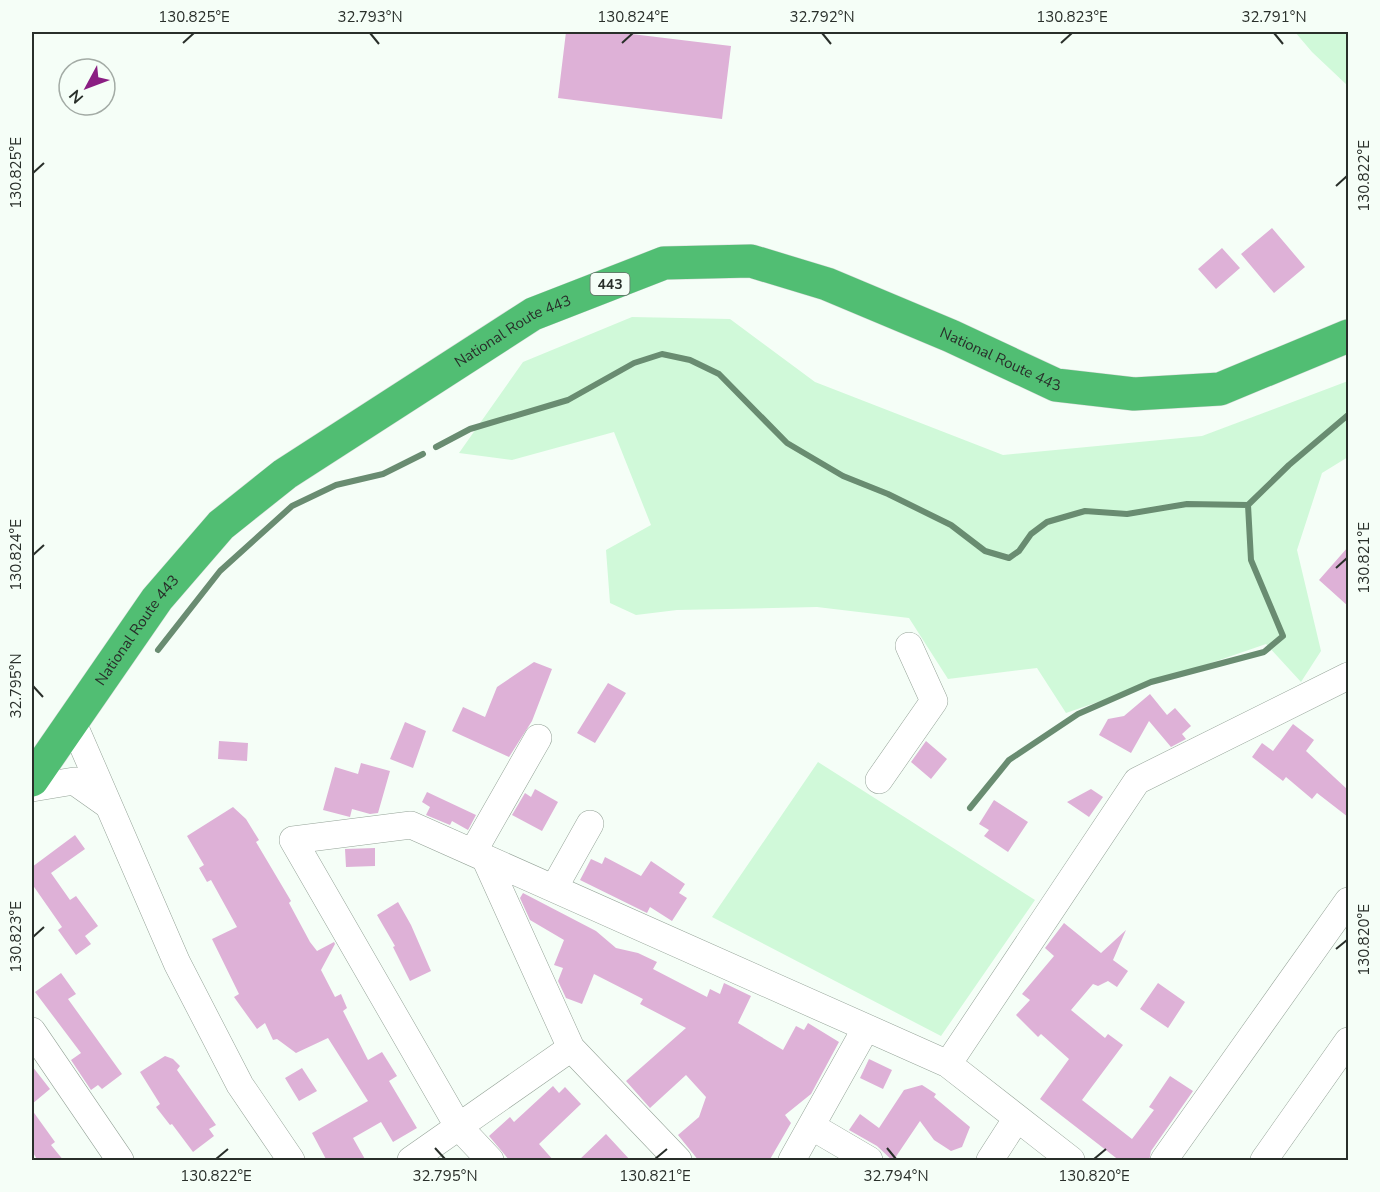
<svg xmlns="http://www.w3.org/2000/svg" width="1380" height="1192" font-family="'Nunito Sans',sans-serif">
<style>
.green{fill:#d0f9d9}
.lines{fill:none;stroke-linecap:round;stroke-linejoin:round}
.stream{stroke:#698c71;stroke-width:6}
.building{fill:#deb1d7}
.minor-casing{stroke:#95a398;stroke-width:28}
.highway-casing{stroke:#d8dad9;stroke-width:34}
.minor{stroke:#fff;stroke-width:27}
.highway{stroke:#51be73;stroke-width:33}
.ticks{fill:none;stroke:#292f2a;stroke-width:2}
.labels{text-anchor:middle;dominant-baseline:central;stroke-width:6;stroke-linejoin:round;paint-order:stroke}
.shield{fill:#f5fef7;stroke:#666d68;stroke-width:1.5}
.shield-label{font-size:14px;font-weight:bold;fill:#292f2a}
.street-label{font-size:15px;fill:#292f2a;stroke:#f5fef7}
.neatline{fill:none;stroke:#292f2a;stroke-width:2}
.ticks-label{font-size:15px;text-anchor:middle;fill:#292f2a}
</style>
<rect width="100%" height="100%" fill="#f5fef7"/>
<path class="green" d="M1295,32h53v54l-36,-34z
M632,317l98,2 85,63 188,73 199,-19 146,-55v76l-26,16 -25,77 24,101 -20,31 -35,-38 -200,69 -29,-45 -89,11 -39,-61 -92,-11 -140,3 -41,5 -26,-12 -4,-53 45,-25 -37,-93 -102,28 -53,-7 64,-91z
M818,762l217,138 -94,136 -229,-119z"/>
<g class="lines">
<path class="stream" d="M436,447l34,-18 98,-29 66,-37 28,-9 28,6 29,14 68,69 56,33 45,18 63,31 34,26 24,7 10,-7 12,-17 16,-12 38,-11 42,3 60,-10 61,1 41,-40 59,-50
M158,650l62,-79 72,-65 44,-21 47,-11 40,-20
M970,808l39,-48 69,-46 73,-32 113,-30 19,-16 -32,-76 -3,-55"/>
</g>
<path class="building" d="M566,32h49l116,14 -9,73 -164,-21z
M1272,228l33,39 -31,26 -33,-39z
M1222,248l18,20 -24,21 -18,-20z
M1348,547v59l-29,-26z
M534,662l18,7 -20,52 -23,36 -57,-26 11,-24 22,10 12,-30z
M608,683l18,10 -31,50 -18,-10z
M1150,694l17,21 8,-7 16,18 -9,8 4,5 -15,8 -22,-26 -18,32 -32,-18 9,-16 16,-3z
M405,722l21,9 -13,37 -23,-9z
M1293,724l21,16 -8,11 42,39v27l-31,-24 -5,6 -26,-22 -3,4 -31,-24 10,-14 11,8z
M219,741l29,2 -1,18 -29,-2z
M926,741l21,18 -16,20 -20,-17z
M361,763l29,8 -12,42 -8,1 -18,-5 -2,8 -27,-7 12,-43 23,7z
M535,789l23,13 -16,29 -30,-16 13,-22 6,4z
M1091,789l12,8 -14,20 -22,-15z
M427,792l49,23 -8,15 -16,-9 -2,4 -24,-10 4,-8 -8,-5z
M994,800l34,22 -20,30 -24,-16 5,-6 -10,-6z
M233,807l13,12 13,21 -3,2 35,59 -2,2 21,39 7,9 17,-9 1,2 -14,26 14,27 6,-3 6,14 -4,3 25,49 14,-8 15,24 -8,5 28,47 -24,14 -12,-20 -28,16 13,23h-39l-15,-28 56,-32 -40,-63 -32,15 -19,-14 -4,1 -8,-17 -8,6 -23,-32 5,-3 -27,-55 25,-12 -26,-47 -4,2 -8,-14 5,-3 -17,-29z
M75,835l10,14 -34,24 19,27 6,-4 22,30 -13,10 6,8 -15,11 -18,-25 4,-3 -30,-43v-17z
M375,848v18l-29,1 -1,-18z
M605,857l36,19 10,-15 34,23 -6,9 8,5 -15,23 -22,-14 -3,6 -67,-33 11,-21 11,5z
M523,893l73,38 20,17 22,5 19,9 -4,7 54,28 3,-8 10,5 4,-11 27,13 -13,27 45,27 13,-24 8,4 4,-7 31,19 -28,52 -26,21 6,8 -22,38h-70l-21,-26 21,-18 7,-20 -20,-22 -36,33 -24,-27 60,-53 -46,-24 3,-5 -49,-25 -12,30 -16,-6 -8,-17 5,-13 -9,-3 10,-25 -34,-20 -10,-22z
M398,902l13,23 20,46 -21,10 -17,-34 2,-1 -18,-31z
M1064,923l37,30 25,-23 -13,30 15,11 -11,16 -9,-6 -10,5 -5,-2 -22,26 34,28 3,-4 15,11 -41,55 50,39 22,-29 -5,-3 21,-31 23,15 -42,60 -2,10h-29l-80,-62 29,-40 -28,-25 -3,3 -22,-22 14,-15 -8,-6 32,-38 -9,-8z
M61,973l15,21 -8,5 54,75 -20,15 -4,-4 -7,5 -20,-30 10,-7 -46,-61z
M1158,983l27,19 -17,26 -28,-19z
M165,1056l8,3 7,7 -3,4 39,55 -7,4 5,7 -21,16 -21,-28 -2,1 -14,-18 4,-3 -20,-32z
M869,1059l23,11 -9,19 -23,-11z
M32,1066l18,23 -18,15z
M302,1068l15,23 -18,10 -14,-23z
M922,1085l14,9 -2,3 36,30 -8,20 -11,4 -17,-11 -14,-19 -27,40 -16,-15 -28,-16 11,-16 19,14 25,-38z
M553,1086l6,7 6,-6 16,17 -42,40 15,17h-44l-21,-25 21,-19 4,5z
M32,1110l23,32 -4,3 13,16h-26l-6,-10z
M606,1134l25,27h-53z"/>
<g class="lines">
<defs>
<path id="minor" d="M73,723l104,240 63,122 51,75
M879,780l55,-79 -25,-55
M32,788l42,-7 34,24
M473,852l65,-114
M485,858l86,190 107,112
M554,888l36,-64
M32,1031l88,129
M948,1064l189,-283 211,-105
M811,1126l58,34
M411,1160l160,-112
M490,1160l-32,-34 -165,-286 118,-15 537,239 123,96
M792,1160l74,-132
M990,1160l27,-42
M1164,1160l184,-259
M1264,1160l84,-119"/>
<g id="highway">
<path id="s1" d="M32,780l125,-181 64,-74 64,-51 248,-160 131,-51 87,-2 76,23 124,52 105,49 78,9 86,-5 128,-53"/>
</g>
</defs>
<use href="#minor" class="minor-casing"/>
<use href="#highway" class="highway-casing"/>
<use href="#minor" class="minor"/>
<use href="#highway" class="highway"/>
</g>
<path class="ticks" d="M370,33l9,11M822,33l9,11M1274,33l9,11M183,43l11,-10M622,43l11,-10M1061,43l11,-10M33,173l11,-10M1336,186l11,-10M33,555l11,-10M1336,568l11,-10M33,686l10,11M33,937l11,-10M1336,949l11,-9M435,1148l10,11M887,1148l9,11M216,1159l12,-10M655,1159l12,-10M1094,1159l12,-10"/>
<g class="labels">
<rect class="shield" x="590.5" y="273" width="39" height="22" rx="4.5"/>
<g class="shield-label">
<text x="610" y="284">443</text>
</g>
<g class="street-label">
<text stroke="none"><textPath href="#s1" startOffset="669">National Route 443</textPath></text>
<text stroke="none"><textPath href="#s1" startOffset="1191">National Route 443</textPath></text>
<text stroke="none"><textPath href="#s1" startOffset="183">National Route 443</textPath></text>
</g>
</g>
<rect width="1380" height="1192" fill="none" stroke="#f5fef7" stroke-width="66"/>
<g transform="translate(87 87) rotate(229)"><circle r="28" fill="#f5fef7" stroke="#a3aba5" stroke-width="1.5"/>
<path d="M0-4.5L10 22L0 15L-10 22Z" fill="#8a1e82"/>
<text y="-9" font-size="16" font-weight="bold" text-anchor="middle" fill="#292f2a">N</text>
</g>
<rect x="33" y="33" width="1314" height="1126" class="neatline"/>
<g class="ticks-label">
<text x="194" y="22">130.825°E</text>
<text x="370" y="22">32.793°N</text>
<text x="633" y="22">130.824°E</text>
<text x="822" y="22">32.792°N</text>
<text x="1072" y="22">130.823°E</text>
<text x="1274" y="22">32.791°N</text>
<text transform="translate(16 173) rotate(-90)" y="5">130.825°E</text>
<text transform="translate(1364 176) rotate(-90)" y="5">130.822°E</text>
<text transform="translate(16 555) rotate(-90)" y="5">130.824°E</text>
<text transform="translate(1364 558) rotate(-90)" y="5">130.821°E</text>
<text transform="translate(16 686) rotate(-90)" y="5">32.795°N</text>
<text transform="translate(16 937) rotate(-90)" y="5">130.823°E</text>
<text transform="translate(1364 940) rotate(-90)" y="5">130.820°E</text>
<text x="216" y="1181">130.822°E</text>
<text x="445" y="1181">32.795°N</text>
<text x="655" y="1181">130.821°E</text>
<text x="896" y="1181">32.794°N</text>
<text x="1094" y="1181">130.820°E</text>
</g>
</svg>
